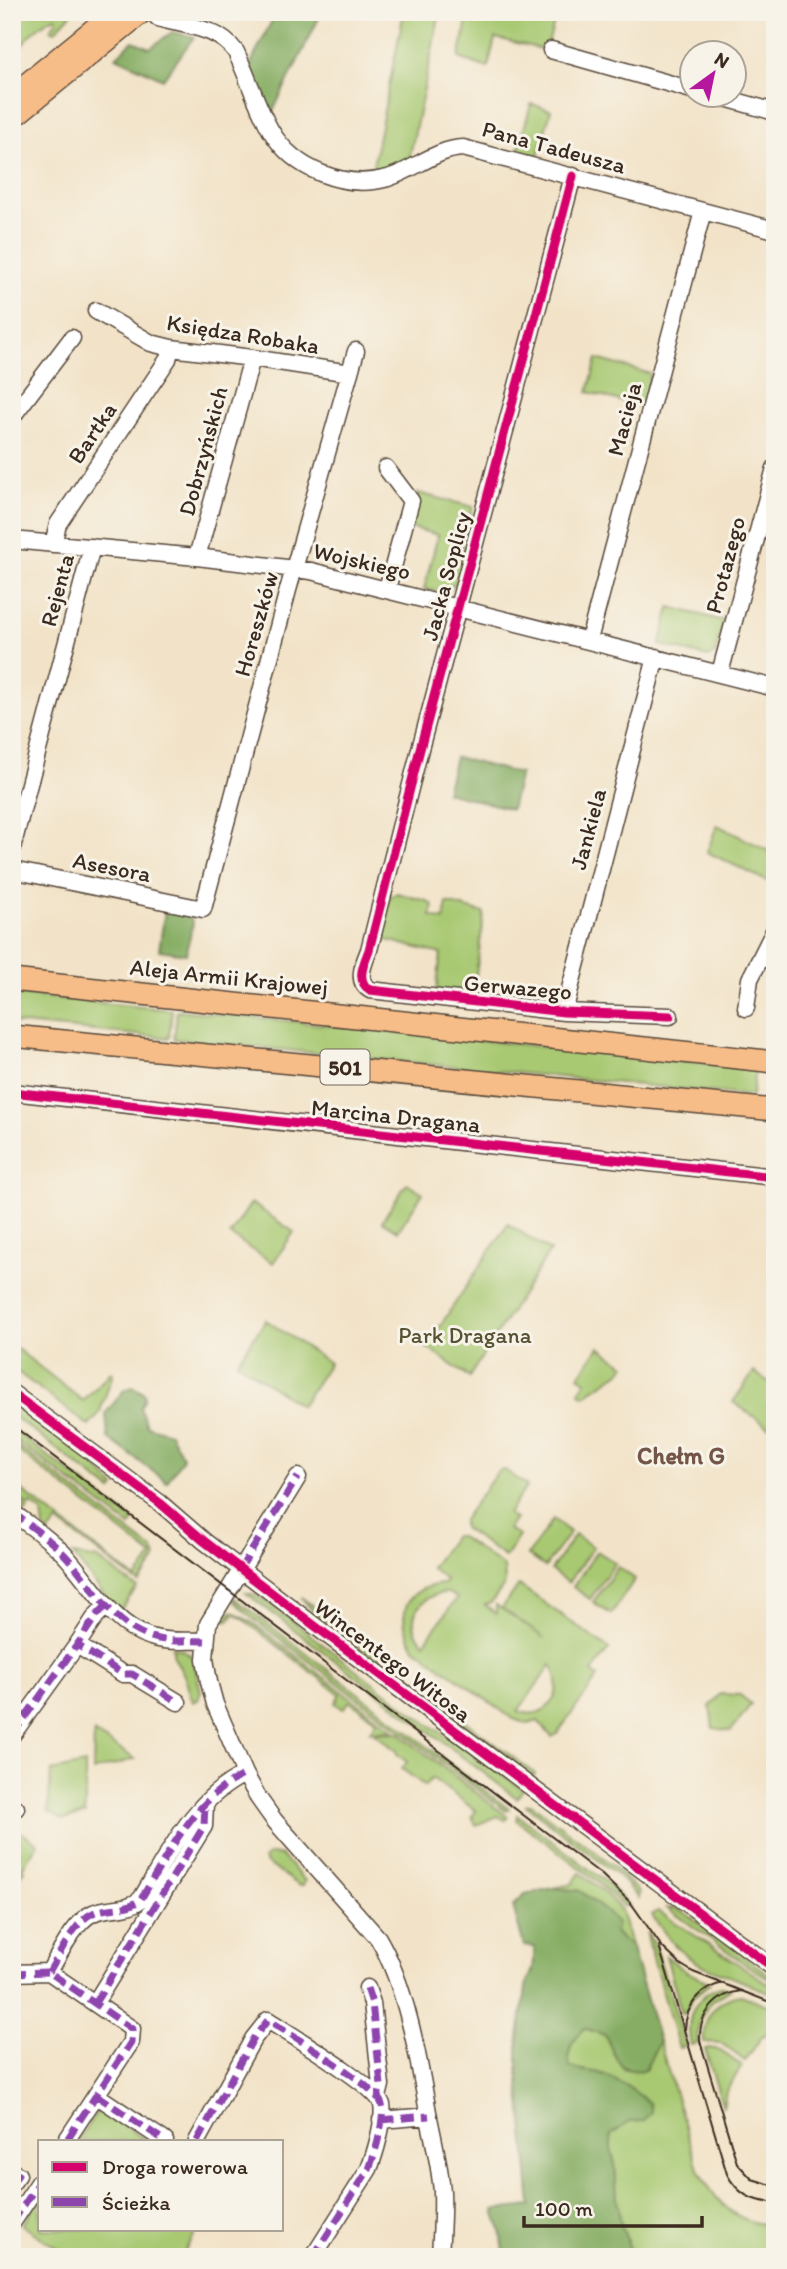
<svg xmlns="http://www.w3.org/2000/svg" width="787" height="2269" font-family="Itim,sans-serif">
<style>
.green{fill:#a8c972;stroke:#727a48;stroke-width:2;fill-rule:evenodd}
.forest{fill:#86ad64;stroke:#606c41;stroke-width:2}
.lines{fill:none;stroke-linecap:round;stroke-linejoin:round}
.minor-casing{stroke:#564638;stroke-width:19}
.major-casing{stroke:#564638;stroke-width:24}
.minor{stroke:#fff;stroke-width:16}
.major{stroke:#f7bd88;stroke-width:21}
.tram{stroke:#3b2a1e;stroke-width:2}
.quiet{stroke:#8e44ad;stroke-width:7;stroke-dasharray:14 7;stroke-linecap:butt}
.cycleway-casing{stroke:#f7f3e8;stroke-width:13}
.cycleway{stroke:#d6006c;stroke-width:9}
.labels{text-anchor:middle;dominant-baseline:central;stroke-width:6;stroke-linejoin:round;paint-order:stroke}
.shield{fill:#f7f3e8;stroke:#73665b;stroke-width:2}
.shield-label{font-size:21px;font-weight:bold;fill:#3b2a1e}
.street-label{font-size:23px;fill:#3b2a1e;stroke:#f7f3e8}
.park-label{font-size:23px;fill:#565233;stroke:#f7f3e8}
.neighbourhood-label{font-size:24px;font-weight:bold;fill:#735647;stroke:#f7f3e8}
</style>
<rect width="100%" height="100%" fill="#f7f3e8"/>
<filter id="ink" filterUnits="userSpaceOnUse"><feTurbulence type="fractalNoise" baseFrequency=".0143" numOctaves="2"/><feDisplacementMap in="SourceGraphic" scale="14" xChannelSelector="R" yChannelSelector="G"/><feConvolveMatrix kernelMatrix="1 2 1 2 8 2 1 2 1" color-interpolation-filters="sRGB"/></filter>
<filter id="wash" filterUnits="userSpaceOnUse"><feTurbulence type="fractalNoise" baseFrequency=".00686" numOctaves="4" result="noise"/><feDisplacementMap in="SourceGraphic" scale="28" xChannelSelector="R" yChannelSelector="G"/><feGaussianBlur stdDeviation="1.57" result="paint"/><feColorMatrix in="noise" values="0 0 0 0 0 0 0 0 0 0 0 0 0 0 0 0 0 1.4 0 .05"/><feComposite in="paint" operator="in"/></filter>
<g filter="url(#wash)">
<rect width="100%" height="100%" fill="#f2e3c8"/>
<path class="green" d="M12,12h61l-18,19 -5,-2 7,-8 -1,-4c-17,5 -32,26 -44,39z
M404,12h36l-31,148 -26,13 -12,2z
M469,12h88l-11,38 -51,-12 -7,30 -29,-10z
M531,104l20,6 -14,50 -20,-6z
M597,359l54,15 -9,33 -54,-15z
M418,493l55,14 -9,33 -3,5 4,3 -9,34 -5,6 -3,-1 1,3 -4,3 -21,-4 14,-54 -29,-8z
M670,607l54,14 -9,33 -7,3 -48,-12z
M717,825l58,29v31l-68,-33z
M397,893l30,8 6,4 -2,11 13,4 3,-17 37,10 -11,85 -37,-5 5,-39 -62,-16 11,-41z
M12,994l160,16 -3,28 -157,-15z
M177,1010l578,58 -3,28 -578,-57z
M407,1183l16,10 -25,38 -16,-10z
M251,1203l43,29 -21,31 -43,-28z
M508,1224l42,27 -81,126 -43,-30z
M266,1320l63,43 -28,43 -64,-44z
M12,1345l71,56 28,-29 2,2 -14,40 -10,12 -77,-58z
M599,1347l26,18 -5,7 -36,24 -5,-4 7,-11 -7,-5z
M754,1372l21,14v45l-42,-29z
M12,1402l78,59 25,26 -3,4 -100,-76z
M12,1429l122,92 -4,5 -118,-89z
M12,1441l141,109 3,7 -1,4 -16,22 -81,-61 -9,11 -5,-4 -2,-17 -11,-8 -7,10 -3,-3 5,-7 -14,-11v-10l124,96 17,-23 -141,-110z
M505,1470l22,16 -19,28 7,5 -7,10 11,7 -14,21 -42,-29v-8l35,-49z
M553,1519l17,13 -25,35 -17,-12z
M575,1535l18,12 -25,36 -17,-13z
M454,1536h5l45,31 1,17 -14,19 -6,2 11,9v-9l48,33 -42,-30 17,-23 90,64 -17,23 6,5 -41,57 -5,3 -14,-16 -10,3 -15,-5 -98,-71c-21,-32 -11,-61 29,-64l2,-4 -15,-12zM448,1593l9,5 -33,45c-3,-4 -8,-9 -9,-14 -6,-21 15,-37 33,-36zM551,1665c17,25 -4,58 -33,46z
M597,1551l18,12 -25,36 -17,-12z
M73,1555l25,4 39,29 -19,25z
M618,1567l17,12 -24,35 -18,-12z
M246,1593l7,1 14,8 154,117 102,70 -6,9z
M301,1597l234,177 -4,5 -218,-167z
M235,1598l3,3 271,208 -3,2 -256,-195 -17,-16z
M232,1611l21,12 140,107 -23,1 7,-10 -27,-20 -7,8 -8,-6 5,-9 -105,-81 -7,8 -3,-2z
M172,1647l11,3 9,6 9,35 -3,9 -5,2 -9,-27 -10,-18z
M720,1694l20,1 11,9 -20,27 -18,-3 -3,-22z
M397,1732l111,85 -3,3 -7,-4 -22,9 -4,-9 4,-5 -44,-33 -7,8 -23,-17 5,-7 -10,-8v-3l-23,-18z
M94,1733l41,26 -42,12z
M85,1764v50l-21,6 -16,-9 3,-40z
M531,1804l82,61 26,28 -1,5 -20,-23 -92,-70z
M518,1815l88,67 23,24h-6l-26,-25 -80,-61z
M12,1827l26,16 -16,25 2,2 -12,18z
M271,1854l11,2 23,25 -2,4 -3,1 -35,-24 -1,-4z
M580,1873l22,17 19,20 10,35 -10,-6 -6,-7 -5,-17 -30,-24 -27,-3 19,-4z
M667,1908h8l9,4 91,67v3l-28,-17z
M658,1911l117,77v5c-11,-1 -25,-9 -36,-13 -47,-18 -58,-21 -87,-65z
M647,1932l10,19 29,95 -7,2 -31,-107z
M666,1956l19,15 25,12 -16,13 -10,18h-2z
M721,1987l9,3c-23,10 -35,29 -32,53l-7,2c-6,-26 3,-50 30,-58z
M741,1995l34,13v18l-14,12 -16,23 -24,-18 -17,-1c-2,-25 13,-44 37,-47z
M584,2028l21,7 18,34 22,1 14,-29 37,121c15,36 38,63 79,63v32h-142l-12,-33 -4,-23 -2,-37 -4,-14v-16l18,-12 5,-31 -35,-18 -24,-4 -6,-3c-2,-17 3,-26 15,-38z
M709,2048l10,2 23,16 -16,25 -3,16 -18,-58z
M99,2109l48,32h-70z
M40,2197v32h158l-17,28h-110l-49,-32z"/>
<path class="forest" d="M276,12h46l-52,105 -20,-52z
M172,32l22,5 -31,42 -47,-22 17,-16 17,7z
M455,757l65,17 -9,35 -65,-17z
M165,910l24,5 4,8 -7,31 -27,-4z
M133,1387l11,6 1,5 -5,10 7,18 23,7 13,25 -16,24 -59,-44 -2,-25 18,-23z
M553,1888l27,3 30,24 7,8 -2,9 6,7 10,6 28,96 -14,29c-28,4 -29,-13 -40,-35l-21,-7c-12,12 -17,22 -15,38 11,6 22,4 33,8 18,6 33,17 47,29l2,9 -8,9 -14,1 -18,13v15l4,14 2,37 4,23 12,33h-128l-4,-26 -7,-21 37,-4 -13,-136v-26l9,-63c8,-9 7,-23 7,-34l-10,-1 -11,-40 12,-12z"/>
</g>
<g filter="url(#ink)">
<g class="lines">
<defs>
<path id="minor" d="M153,12l5,6c28,8 60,9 78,34 12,25 21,55 35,79 23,39 74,59 117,47 26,-8 48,-29 75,-30l312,82
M551,50l141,40
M711,94l64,18
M573,176l-153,573 -51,201c-5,13 -14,31 1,40l194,22 106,4
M96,311l55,32 20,5 81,10 98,15
M12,417l60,-79
M386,468l25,33 -24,88
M12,540l185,17 114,14 464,117
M53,544l5,-20 110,-165 3,-11
M197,557l55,-199
M589,640l114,-429
M720,673l55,-205
M12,848l80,-301
M12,870l191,39 85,-319 68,-239
M746,1008l4,-29 25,-50
M564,1012l92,-355
M12,1092l763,85
M12,1393l148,110 44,38 111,85 460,343
M298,1477l-90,147 -3,35 4,23 6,22 30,70 14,25 15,21 104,118c29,49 41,123 51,180 5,24 11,49 13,74 1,21 -1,43 -2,65
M12,1512c17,13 36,26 51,41 28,29 48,72 88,84 17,6 37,3 54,4
M106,1606l-10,10 -19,29 46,29h9l46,28
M12,1735l65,-90
M12,1807l4,1
M49,1972c10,-17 26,-51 44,-59 15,-7 35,-2 48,-14 28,-46 53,-101 104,-125
M12,1973l37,-1 83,57 -1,13 -65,99
M367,1988l5,15 9,82 -3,12
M95,2003l109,-177 1,-22
M96,2095l69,46
M381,2120l48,-4
M197,2141l56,-102 15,-19c21,14 110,66 114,85 3,15 -7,49 -13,64l-56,88
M12,2172l6,3 -6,8
M12,2223l28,-42"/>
<path id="major" d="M12,96l103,-84
M12,118l130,-106
M12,980l763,82
M12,1036l763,74"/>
</defs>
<use href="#minor" class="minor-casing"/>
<use href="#major" class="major-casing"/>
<use href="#minor" class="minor"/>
<use href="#major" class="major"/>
<path class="tram" d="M12,1425l590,450 29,28 31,44 18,17 13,8 82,32
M659,1946l68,228c10,19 26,29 48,28
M743,1991c-26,2 -45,23 -43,50l37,122 15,16 23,7
M685,2029c1,-24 16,-42 39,-46"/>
<path class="quiet" d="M12,1512c17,13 36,26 51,41 28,29 48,72 88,84 17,6 37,3 54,4
M240,1569l58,-92
M106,1606l-10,10 -19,29 46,29h9l46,28
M12,1735l65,-90
M12,1807l4,1
M49,1972c10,-17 26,-51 44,-59 15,-7 35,-2 48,-14 28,-46 53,-101 104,-125
M12,1973l37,-1 83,57 -1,13 -65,99
M367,1988l5,15 9,82 -3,12
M95,2003l109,-177 1,-22
M96,2095l69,46
M381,2120l48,-4
M197,2141l56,-102 15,-19c21,14 110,66 114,85 3,15 -7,49 -13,64l-56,88
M12,2172l6,3 -6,8
M12,2223l28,-42"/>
<defs>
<path id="cycleway" d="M573,176l-153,573 -51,201c-5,13 -14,31 1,40l194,22 106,4
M12,1092l763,85
M12,1393l148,110 44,38 111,85 460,343"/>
</defs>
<use href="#cycleway" class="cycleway-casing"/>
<use href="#cycleway" class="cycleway"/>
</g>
</g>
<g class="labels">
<rect class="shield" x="320.5" y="1049.5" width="49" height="35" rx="5"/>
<g class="shield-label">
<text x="345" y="1067">501</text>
</g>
<g class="street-label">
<text transform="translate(554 147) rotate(15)">Pana Tadeusza</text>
<text transform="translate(243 334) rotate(9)">Księdza Robaka</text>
<text transform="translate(624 419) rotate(-75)">Macieja</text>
<text transform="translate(92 433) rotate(-56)">Bartka</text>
<text transform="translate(203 451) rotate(-75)">Dobrzyńskich</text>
<text transform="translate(362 561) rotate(13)">Wojskiego</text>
<text transform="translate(725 565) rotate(-75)">Protazego</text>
<text transform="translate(446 576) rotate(-75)">Jacka Soplicy</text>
<text transform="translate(57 590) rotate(-75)">Rejenta</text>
<text transform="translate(256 624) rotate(-74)">Horeszków</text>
<text transform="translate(588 829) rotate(-75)">Jankiela</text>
<text transform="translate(112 867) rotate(11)">Asesora</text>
<text transform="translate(229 977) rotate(6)">Aleja Armii Krajowej</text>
<text transform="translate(518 987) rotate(5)">Gerwazego</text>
<text transform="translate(396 1116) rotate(6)">Marcina Dragana</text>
<text transform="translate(393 1660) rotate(37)">Wincentego Witosa</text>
</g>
<g class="park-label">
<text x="465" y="1335">Park Dragana</text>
</g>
<g class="neighbourhood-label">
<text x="681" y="1455">Chełm G</text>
</g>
</g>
<rect width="787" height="2269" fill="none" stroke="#f7f3e8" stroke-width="42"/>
<rect x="38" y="2140" width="245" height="91" fill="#f7f3e8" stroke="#aca397" stroke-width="2"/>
<rect x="52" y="2162" width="35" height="10" fill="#d6006c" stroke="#aca397" stroke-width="2"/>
<text x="102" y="2174" font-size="21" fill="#3b2a1e">Droga rowerowa</text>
<rect x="52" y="2197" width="35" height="10" fill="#8e44ad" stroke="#aca397" stroke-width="2"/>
<text x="102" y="2210" font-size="21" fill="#3b2a1e">Ścieżka</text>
<g transform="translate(713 74) rotate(33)"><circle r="33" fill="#f7f3e8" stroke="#aca397" stroke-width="2"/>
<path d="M0-5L12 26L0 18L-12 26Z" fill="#b5179e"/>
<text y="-10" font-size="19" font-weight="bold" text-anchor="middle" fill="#3b2a1e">N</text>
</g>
<path d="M524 2216v10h178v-10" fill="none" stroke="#3b2a1e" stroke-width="3.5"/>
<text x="535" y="2216" font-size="21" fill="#3b2a1e" stroke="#f7f3e8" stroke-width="5" paint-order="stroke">100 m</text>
</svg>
